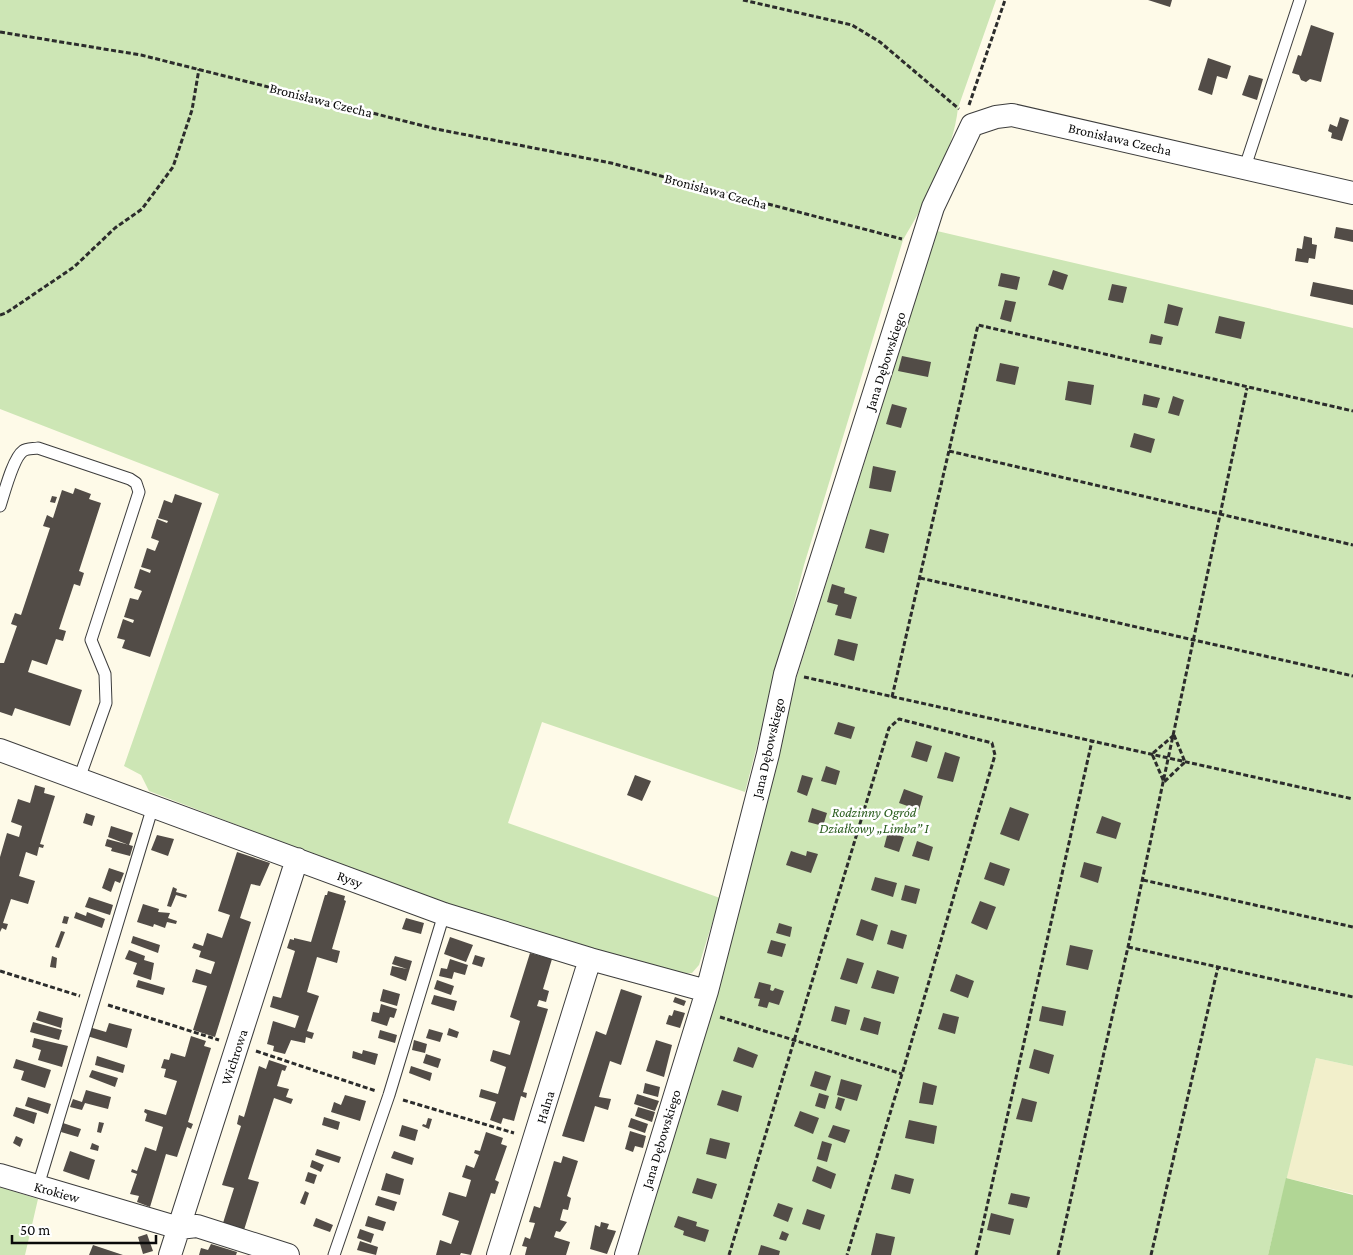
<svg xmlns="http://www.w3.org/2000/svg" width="1353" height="1255" font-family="'Crimson Pro',serif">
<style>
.farmland{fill:#f2efcb}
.green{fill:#cde6b5}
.forest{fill:#b1d695}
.building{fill:#524c47}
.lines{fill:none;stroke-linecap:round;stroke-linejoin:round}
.lane-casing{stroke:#3d3d3d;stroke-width:13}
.street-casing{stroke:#3d3d3d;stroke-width:24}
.path{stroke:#2c2c2c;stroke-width:3;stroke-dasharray:5 2.5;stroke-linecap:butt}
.lane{stroke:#fff;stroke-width:11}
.street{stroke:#fff;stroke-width:22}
.labels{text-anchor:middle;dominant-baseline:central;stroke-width:5;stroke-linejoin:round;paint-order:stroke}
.street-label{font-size:14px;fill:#0a0a0a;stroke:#fff}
.park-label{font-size:14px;font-style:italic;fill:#2b5e1f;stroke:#fff}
</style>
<rect width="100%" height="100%" fill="#fefae8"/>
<path class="farmland" d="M1316,1058l37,8v128l-67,-16z"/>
<path class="green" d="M0,0h996l-38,108c-5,45 -32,93 -55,132l-99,325 -59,227 -203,-70 -34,101 212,75 -21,67 -7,8 -14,1 -226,-66 -303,-117 -8,-16 -17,-9 95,-272 -219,-85z
M937,231l416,97v738l-37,-8 -48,197h-630l78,-263 78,-306z
M0,1187l38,12 -13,56h-25z"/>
<path class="forest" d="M1286,1178l67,17v60h-85z"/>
<path class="building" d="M1148,0h24l-2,7z
M1311,25l23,8 -13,49 -11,-3 -4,3 -5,-2 -2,-5 -7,-2 6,-18 3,1z
M1208,58l23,8 -4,13 -10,-3 -5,19 -14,-5z
M1249,75l14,4 -6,21 -15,-5z
M1340,117l9,3 -7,21 -11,-3 1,-5 -4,-2 2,-7 7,3z
M1336,227l17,3v12l-19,-4z
M1304,236l8,2v6l5,1 -2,14 -6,-1 -1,5 -13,-2 2,-13 5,1z
M1053,270l15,5 -5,15 -15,-5z
M1001,273l19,4 -3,13 -19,-4z
M1313,282l40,8v15l-43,-9z
M1112,284l15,3 -4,16 -15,-3z
M1005,300l11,2 -5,20 -11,-3z
M1168,304l15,4 -5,18 -14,-3z
M1219,316l26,6 -4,17 -26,-6z
M1151,334l12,3 -2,8 -12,-2z
M902,356l29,6 -3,15 -30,-6z
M1000,363l19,4 -4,18 -19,-4z
M1068,381l26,4 -3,20 -26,-5z
M1144,394l16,4 -3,10 -15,-3z
M1173,396l11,4 -5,16 -11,-3z
M892,404l15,4 -6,20 -15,-4z
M1134,433l21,6 -4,14 -21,-6z
M873,466l23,5 -5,21 -22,-4z
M75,488l16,6 -2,5 12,4 -22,68 5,2 -4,13 -6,-2 -15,45 7,2 -3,10 -7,-2 -9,26 -15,-5 -4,12 54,18 -12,36 -55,-18 -3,8 -12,-4v-49h4l13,-37 -6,-2 4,-11 6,2 29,-87 -7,-2 4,-11 6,3 9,-28 11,4z
M175,494l27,9 -52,154 -28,-9 3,-8 -8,-2 6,-19 10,4 1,-3 -10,-3 6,-19 8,2 4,-9 -8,-3 6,-19 10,4 1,-3 -10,-3 6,-19 8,3 4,-10 -8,-3 6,-19 10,4 1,-2 -10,-3 6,-18 8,3z
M52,496l5,1 -2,6 -5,-1z
M870,529l19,5 -5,19 -19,-5z
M832,584l13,4 -1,5 13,4 -6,22 -16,-4 3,-10 -11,-3z
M838,639l20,5 -4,17 -20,-6z
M838,722l17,5 -4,12 -17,-5z
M916,741l16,5 -5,16 -16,-5z
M945,752l15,5 -7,25 -16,-4z
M826,766l14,5 -4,14 -15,-4z
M635,775l16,6 -9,20 -15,-6z
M802,775l11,3 -6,18 -10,-4z
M35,785l10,3 -1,5 11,3 -15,48 4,1 -1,3 -4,-1 -2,9 -11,-4 -7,24 16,5 -7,23 -17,-5 -8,24 5,1 -2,6 -4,-2 -2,4v-75l7,-24 12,4 3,-11 -11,-4 7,-23 12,4z
M904,789l19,7 -4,14 -20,-7z
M1010,807l19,7 -10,27 -19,-7z
M812,808l15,5 -4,13 -15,-4z
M86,813l9,3 -3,10 -9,-3z
M1102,816l19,7 -5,16 -20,-6z
M111,826l22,7 -4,12 -21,-8z
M888,832l16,5 -5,15 -15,-5z
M157,835l17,4 -6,17 -17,-6z
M107,839l26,7 -3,10 -19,-5 1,-3 -7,-2z
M917,841l16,6 -4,14 -17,-5z
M791,851l15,5 1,-5 11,3 -7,19 -25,-8z
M237,852l33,11 -10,23 -9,-2 -11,34 11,4 -36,115 -22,-7 14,-44 -15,-4 4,-13 15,5 4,-12 -16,-5 2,-6 -9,-3 2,-5 9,3 4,-13 15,5 8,-23 -12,-4z
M990,862l20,7 -6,17 -20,-7z
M1084,862l18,5 -4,16 -18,-6z
M109,868l15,5 -4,10 -5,-2 -4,11 -9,-4z
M875,877l22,6 -4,14 -22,-7z
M905,885l15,4 -4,15 -15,-4z
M173,887l4,2 -1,3 11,3 -1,3 -10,-3 -5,12 -4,-1z
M328,891l17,5 -1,4 2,1 -14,48 8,2 -3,12 -20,-6 -10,35 12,4 -12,35 7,2 -2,6 -6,-2 -1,6 -14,-3 -6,14 -12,-3 1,-5 -7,-2 6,-23 22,7 4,-12 -29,-9 3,-11 8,2 14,-47 -8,-3 3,-9 4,1v-2l17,4 14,-47h2z
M89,897l24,8 -3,10 -25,-8z
M980,901l16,6 -9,23 -16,-7z
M143,904l16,5 -1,3 12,1 -2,5 9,3 -1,3 -9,-2 -2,6 -11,-4 -1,3 -16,-5z
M76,912l10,4 1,-4 18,7 -3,9 -28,-10z
M64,916l5,1 -2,7 -5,-1z
M406,918l18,5 -3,11 -19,-5z
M861,919l17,6 -5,16 -17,-6z
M779,923l13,4 -2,10 -14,-4z
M891,930l16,5 -4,14 -16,-5z
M61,931l4,1 -6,16 -4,-1z
M133,936l27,9 -2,8 -27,-10z
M450,937l23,8 -7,17 -22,-8z
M771,940l15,4 -4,13 -15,-4z
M1070,945l23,5 -5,20 -22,-5z
M129,950l16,6 -1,4 10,3 -3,17 -18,-6 4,-11 -12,-4z
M530,953l22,6 -9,30 6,2 -3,11 -7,-2 -2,6 11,3 -25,83 4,1 -1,5 -5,-2 -7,25 -11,-3 -2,6 -11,-4 6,-18 -17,-5 2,-8 17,5 8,-27 -16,-6 3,-11 17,5 10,-34 -10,-4z
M475,955l10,3 -3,9 -10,-3z
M52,956l5,2 -1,10 -6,-1z
M395,956l17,5 -6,20 -16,-6 2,-9 15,3 -15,-5z
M847,958l17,5 -7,21 -17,-5z
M450,959l18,6 -3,10 -11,-3 -2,7 -13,-3 2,-8 6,1z
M877,970l22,7 -5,17 -23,-6z
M956,974l18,7 -6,17 -18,-7z
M138,980l27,8 -2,7 -27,-8z
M437,980l17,6 -3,9 -17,-6z
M759,982l12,3 -1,5 3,1 2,-3 9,3 -5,14 -10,-3 -2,6 -9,-2 2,-7 -6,-1z
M383,989l17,5 -3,12 -17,-5z
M621,989l21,7 -21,69 -11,-4 -11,36 12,2 -3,11 -13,-4 -11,36 -22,-6 34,-105 10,4z
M434,995l23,6 -3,10 -23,-7z
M675,997l11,4 -2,5 -11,-4z
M381,1004l16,5 -3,9 -4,-1 -3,9 -16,-5 2,-9 6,1z
M835,1006l15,4 -4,15 -15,-4z
M1042,1006l24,5 -3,15 -24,-5z
M674,1010l11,3 -5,15 -14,-4 3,-9 3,1z
M39,1011l24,7 -2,10 -25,-8z
M943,1013l16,4 -4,17 -17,-5z
M864,1017l17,5 -3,13 -18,-5z
M33,1022l29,8 -3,10 -29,-8z
M109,1023l23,6 -5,19 -40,-12 2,-9 17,5z
M449,1028l10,4 -2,6 -10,-3z
M429,1029l14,4 -3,9 -14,-4z
M380,1030l17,5 -2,8 -17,-5z
M191,1036l15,5 -2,5 7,2 -23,74 5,2 -2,5 -4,-2 -10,30 -11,-3 -16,53 -13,-5 2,-6 -9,-2 7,-20 -6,-2 1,-3 5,2 8,-24 11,4 7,-24 -18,-6 2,-7 -3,-2 1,-3 21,6 11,-34 -13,-4 2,-8 -5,-1 3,-9 5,1 2,-7 14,4z
M34,1038l34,8 -6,21 -24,-7 3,-10 -9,-3z
M414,1040l13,4 -2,9 -13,-3z
M656,1040l16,5 -8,32 -18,-6z
M738,1047l20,8 -5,13 -20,-7z
M1034,1049l20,6 -5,19 -20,-6z
M363,1050l15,4 -3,11 -23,-7 1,-7 9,3z
M426,1054l15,5 -3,9 -15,-5z
M97,1056l28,9 -2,8 -28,-8z
M16,1059l35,11 -6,18 -24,-8 3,-9 -11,-3z
M269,1060l18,6 -2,5 -3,-1 -5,16 12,3 -3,8 7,2 -2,5 -17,-6 -26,81 11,3 -15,48 -21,-7 11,-35 -12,-3 19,-59 -4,-2 2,-9 5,2 15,-51 7,3z
M411,1066l21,7 -2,8 -21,-8z
M92,1070l26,8 -3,9 -26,-10z
M815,1071l16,5 -5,15 -16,-5z
M841,1079l21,6 -5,16 -20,-6z
M923,1082l14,4 -4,19 -14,-2z
M645,1083l15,4 -2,10 -15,-4z
M86,1090l25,7 -3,12 -23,-6 -3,7 -12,-3 3,-8 9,3z
M722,1090l20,6 -4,16 -21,-7z
M819,1093l10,3 -4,13 -10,-3z
M637,1094l22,7 -4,10 -21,-7z
M345,1095l21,6 -6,20 -29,-9 3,-10 7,3z
M28,1097l23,7 -3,10 -23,-8z
M838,1097l7,2 -4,12 -6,-3z
M1022,1098l15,4 -5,20 -16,-3z
M16,1107l21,6 -3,11 -21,-8z
M638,1107l17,5 -3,10 -17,-6z
M800,1111l19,7 -6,16 -19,-8z
M324,1117l16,5 -2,8 -16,-5z
M428,1118l4,1 -3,10 -7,-3 1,-2 3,1z
M631,1118l17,6 -3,9 -17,-6z
M909,1120l28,6 -3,18 -29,-6z
M99,1122l5,1 -3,10 -4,-1z
M63,1123l18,6 -3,8 -17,-5z
M402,1125l16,5 -3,11 -16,-5z
M833,1125l17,5 -5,13 -17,-6z
M630,1131l16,5 -3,12 -8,-2 -2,6 -8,-3z
M486,1132l17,6 -2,6 6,2 -12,34 4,2 -4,12 -4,-1 -20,62 -10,-2 -1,2h-24l4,-15 11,4 8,-23 -17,-6 7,-23 17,5 5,-17 -9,-3 4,-12 8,3 5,-13 -5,-2 1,-3 5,1z
M16,1136l7,3 -3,8 -7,-4z
M710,1138l20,5 -4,16 -20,-5z
M822,1141l10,3 -5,18 -10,-3z
M92,1143l7,3 -1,5 -8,-2z
M317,1149l24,8 -2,6 -24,-8z
M70,1151l25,9 -6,20 -26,-9z
M394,1151l20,7 -2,7 -21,-7z
M563,1156l15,5 -11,35 4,2 -3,12 -5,-1 -3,11 7,2 -7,10 -4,-1 -2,6 16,5 -4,13h-41l2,-8 -5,-1 3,-9 5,2 5,-16 -6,-1 5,-16 6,2 14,-47 7,2z
M312,1160l12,5 -3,7 -11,-5z
M817,1166l19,8 -5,15 -19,-8z
M308,1172l9,3 -3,9 -9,-3z
M386,1173l18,6 -4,16 -19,-5z
M895,1174l19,5 -4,15 -19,-5z
M697,1178l20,6 -5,15 -20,-6z
M305,1191l4,2 -4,12 -5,-2z
M1011,1193l19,4 -3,11 -19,-4z
M378,1196l19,6 -3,9 -19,-6z
M778,1203l15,5 -5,14 -15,-6z
M807,1209l18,6 -5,15 -18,-6z
M991,1213l23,6 -4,16 -23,-5z
M368,1216l18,6 -3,9 -18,-5z
M678,1216l19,6 -1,4 13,4 -4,12 -22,-7 1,-4 -10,-4z
M316,1218l17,7 -3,7 -17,-6z
M601,1222l8,2 -2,5 9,2 -9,23 -17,-5 5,-24 5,2z
M360,1229l14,5 -3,9 -14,-5z
M782,1231l7,3 -3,7 -7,-2z
M876,1233l19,4 -4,18h-20z
M147,1234l6,17 -10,3 -5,-17z
M360,1241l18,6 -2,8 -19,-5z
M211,1244l26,8 -1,3h-37l2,-7 7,2z
M93,1245l30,10h-34z
M761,1245l19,6 -1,4h-21z"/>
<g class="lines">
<defs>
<path id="lane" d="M1245,167l55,-167
M0,506c4,-12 13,-48 23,-55 4,-3 10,-2 15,-3l92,31 6,4 3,9 -48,148 14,34 1,29 -27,76
M38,1186l115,-380
M334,1255l55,-160 55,-181"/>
<path id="street" d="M0,750l444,164 146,45 117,32
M0,1175l179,53 18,-2 91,29
M170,1255l127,-396
M498,1255l92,-296
M626,1255l81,-264 61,-237 17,-80 148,-467 39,-82 24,-8 16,-2 341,78"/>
</defs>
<use href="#lane" class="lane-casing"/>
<use href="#street" class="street-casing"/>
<path class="path" d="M743,0l109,25 28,17 79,67
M0,32l141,23 295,74 175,34 291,76
M969,105l36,-105
M0,315l6,-2 68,-46 41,-39 27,-19 31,-42 19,-57 7,-41
M949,451l404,94
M920,578l433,98
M804,677l549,122
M892,697l86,-372 375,86
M1174,735l11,27 -21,20 -12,-28z
M1143,880l210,47
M1128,947l225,50
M0,971l80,25
M108,1005l111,35
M720,1017l182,57
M256,1051l120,40
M403,1100l111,33
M729,1255l160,-527 10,-9 93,24 3,12 -93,319 -55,181
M976,1255l116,-514
M1058,1255l70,-308 119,-559
M1151,1255l67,-288"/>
<use href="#lane" class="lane"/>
<use href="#street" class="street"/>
</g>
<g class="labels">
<g class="street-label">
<text transform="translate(321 100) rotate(14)">Bronisława Czecha</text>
<text transform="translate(1120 139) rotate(13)">Bronisława Czecha</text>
<text transform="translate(716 191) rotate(15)">Bronisława Czecha</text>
<text transform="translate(885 361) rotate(-72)">Jana Dębowskiego</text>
<text transform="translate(768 748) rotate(-77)">Jana Dębowskiego</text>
<text transform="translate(350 879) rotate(20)">Rysy</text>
<text transform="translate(234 1057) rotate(-72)">Wichrowa</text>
<text transform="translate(545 1107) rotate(-73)">Halna</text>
<text transform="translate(661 1139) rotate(-73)">Jana Dębowskiego</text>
<text transform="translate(57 1192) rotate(16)">Krokiew</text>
</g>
<g class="park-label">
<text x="874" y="812">Rodzinny Ogród<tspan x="874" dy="16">Działkowy „Limba” I</tspan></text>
</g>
</g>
<path d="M12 1235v8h144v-8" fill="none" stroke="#0a0a0a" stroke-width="2.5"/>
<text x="20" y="1235" font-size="15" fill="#0a0a0a" stroke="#ffffff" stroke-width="4" paint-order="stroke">50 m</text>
</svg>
